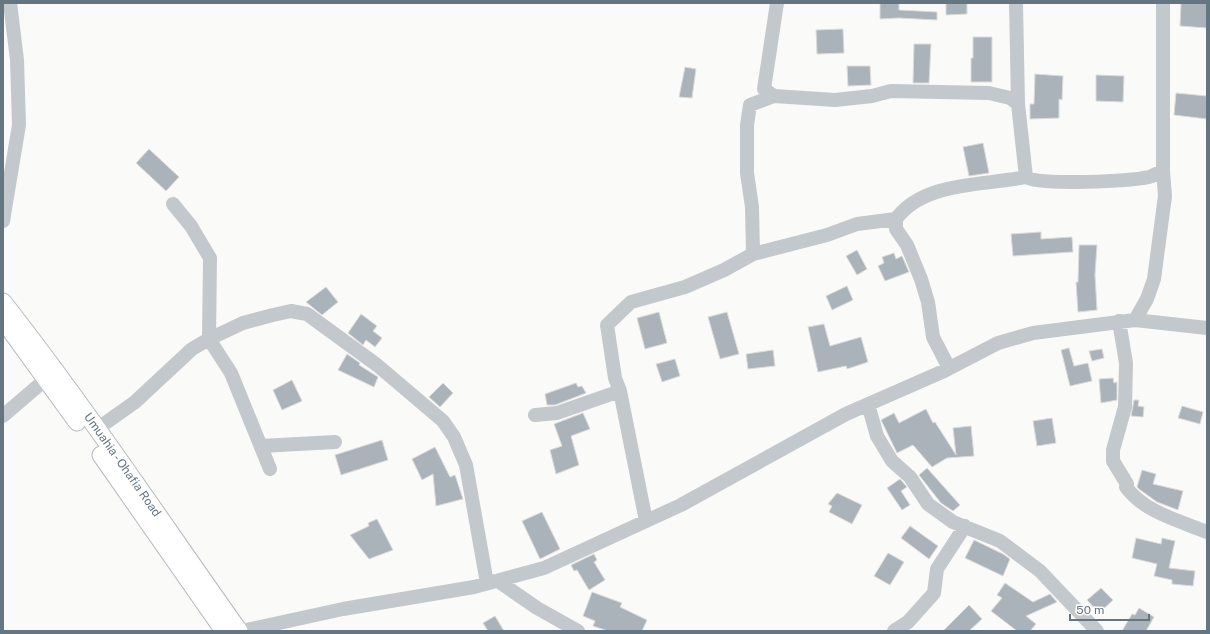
<svg xmlns="http://www.w3.org/2000/svg" width="1210" height="634" font-family="'Public Sans',sans-serif">
<style>
.building{fill:#aab3b9;stroke:#dcdcda}
.lines{fill:none;stroke-linecap:round;stroke-linejoin:round}
.major-casing{stroke:#b5babe;stroke-width:19}
.minor{stroke:#c3c8cc;stroke-width:14}
.major{stroke:#fff;stroke-width:17}
.labels{text-anchor:middle;dominant-baseline:central;stroke-width:4;stroke-linejoin:round;paint-order:stroke}
.street-label{font-size:12px;fill:#657683;stroke:#fff}
</style>
<rect width="100%" height="100%" fill="#fafaf8"/>
<path class="building" d="M880,3h19v7l38,2v8l-38,-2 -19,1z
M946,3h21v11l-21,1z
M1181,3h26v25l-27,-2z
M843,29l1,24 -27,1 -1,-24z
M973,37h19v45h-21v-24h2z
M914,44h17l-2,39h-16z
M847,66h23l1,19 -23,1z
M685,67l11,2 -4,29 -13,-1z
M1035,74l28,2 -1,24 -3,-1v19l-29,1v-15h4z
M1096,75l28,1 -1,26 -27,-1z
M1176,93l31,3v23l-33,-4z
M983,143l6,30 -20,3 -6,-29z
M149,149l30,28 -13,14 -30,-28z
M1041,232v7l31,-2 1,15 -60,4 -2,-22z
M1079,245h18l-2,30 2,35 -19,2 -2,-30h2z
M857,250l10,19 -10,6 -11,-19z
M894,253l2,6 6,-3 7,16 -24,9 -7,-15 6,-3 -2,-6z
M847,286l6,14 -21,10 -6,-14z
M326,287l12,15 -16,13 -16,-13z
M659,312l8,31 -22,6 -8,-31z
M727,312l12,42 -19,5 -12,-42z
M361,314l16,12 -4,5 9,7 -7,9 -9,-7 -3,5 -15,-12z
M824,324l6,22 31,-9 7,25 -21,7 -1,-3 -28,6 -10,-45z
M1069,348l5,18 14,-3 4,18 -22,5 -9,-36z
M1102,349l2,9 -12,3 -3,-10z
M773,350l2,16 -27,3 -2,-15z
M347,354l13,9 -1,2 19,12 -4,10 -36,-17z
M675,359l5,17 -18,6 -6,-18z
M1113,378l1,5 3,-1v18l-16,3 -2,-24z
M292,380l10,21 -20,9 -9,-20z
M443,383l10,10 -13,14 -11,-10z
M576,383l2,4 4,-1 4,7 -31,12h-8l-2,-11z
M1134,400h5l-1,6 6,1 -1,10 -12,-1z
M1182,406l21,6 -3,12 -22,-6z
M926,409l7,14 2,-1 21,33 -3,-27 18,-2 3,30 -27,2 -15,9 -19,-22 -16,8 -16,-33 13,-7 5,10z
M583,413l7,16 -19,7 8,29 -23,9 -6,-24 12,-4 -8,-22z
M1052,418l4,25 -19,3 -4,-25z
M382,440l6,20 -47,15 -6,-20z
M435,447l15,30 5,-2 8,24 -27,7 -3,-32 -11,6 -10,-21z
M927,468l33,37 -7,6 -12,-8 -22,-28z
M1142,470l14,4 -3,10 30,7 -5,19 -21,-8 -18,-13 -2,-2z
M900,479l7,8 -6,4 9,14 -8,5 -15,-22z
M837,493l25,12 -10,19 -23,-12 3,-6 -4,-2z
M542,512l18,37 -20,10 -18,-38z
M377,519l16,31 -24,9 -19,-24 19,-9 -1,-3z
M910,526l28,20 -9,13 -28,-21z
M1136,538l25,6 1,-6 13,3 -6,27 26,3 -2,15 -21,-2v-4l-18,-4 3,-12 -25,-6z
M974,540l29,14 7,5 -7,17 -38,-18z
M888,553l16,9 -14,23 -16,-9z
M594,554l3,6 -3,2 11,18 -16,10 -12,-20 -3,1 -3,-6z
M1005,583l28,19 17,-8 7,8 -31,14 10,8 -6,7h-13l-26,-20 11,-13 -5,-3z
M1101,588l12,12 -14,13 -12,-13z
M592,592l30,11 -2,4 27,13 -5,11h-34l-15,-5 2,-5 -12,-5z
M969,605l13,14 -13,12h-26z
M1139,608l15,9 -8,14h-24l10,-17 3,1z
M495,616l9,15h-16l-5,-8z"/>
<g class="lines">
<defs>
<g id="major">
<path id="s1" d="M3,302c83,106 158,219 236,329"/>
<path d="M3,320l74,102"/>
<path d="M101,455l123,176"/>
</g>
</defs>
<use href="#major" class="major-casing"/>
<path class="minor" d="M777,3l-13,86 10,7 61,4 37,-4 19,-5 98,2 21,5 8,6 8,73
M1016,3l2,101
M173,204l18,22 19,32 -1,81 22,34 39,96
M3,221l16,-96 -2,-65 -7,-57
M753,254l74,-19 30,-11 39,-5
M1135,320l12,-21 7,-20 11,-83 -2,-25v-168
M1119,321l7,42 -1,44 -12,43v11l14,23 -1,3c18,25 54,34 81,45
M949,368l-16,-31 -5,-35 -7,-23 -14,-34 -11,-16v-10c28,-38 87,-33 130,-42 12,9 105,4 123,0 4,-1 9,-4 14,-6
M620,391l26,130
M868,404l9,32 15,25 18,16 18,27 25,18 47,19 40,30 57,60
M535,415l22,-2 63,-22 -5,-13 -8,-53 24,-23 54,-15 39,-17 29,-16 -1,-47 -5,-34v-48l3,-20 24,-9
M3,416l43,-37
M97,429l38,-27 57,-53 17,-10 34,-16 30,-8 18,-4 16,3 70,51 66,56 11,16 12,28 21,118
M261,446l74,-4
M498,581l39,27 41,23
M242,631l101,-22 131,-22 70,-19 137,-63 165,-91 98,-43 54,-28 35,-10 102,-13 72,8
M894,631l14,-9 26,-29 3,-24 28,-43"/>
<use href="#major" class="major"/>
</g>
<g class="labels">
<g class="street-label">
<text stroke="none"><textPath href="#s1" startOffset="202">Umuahia - Ohafia Road</textPath></text>
</g>
</g>
<rect width="1210" height="634" fill="none" stroke="#657683" stroke-width="8"/>
<path d="M1070 614v6h79v-6" fill="none" stroke="#657683" stroke-width="2"/>
<text x="1076" y="614" font-size="12" fill="#657683" stroke="#ffffff" stroke-width="3" paint-order="stroke">50 m</text>
</svg>
